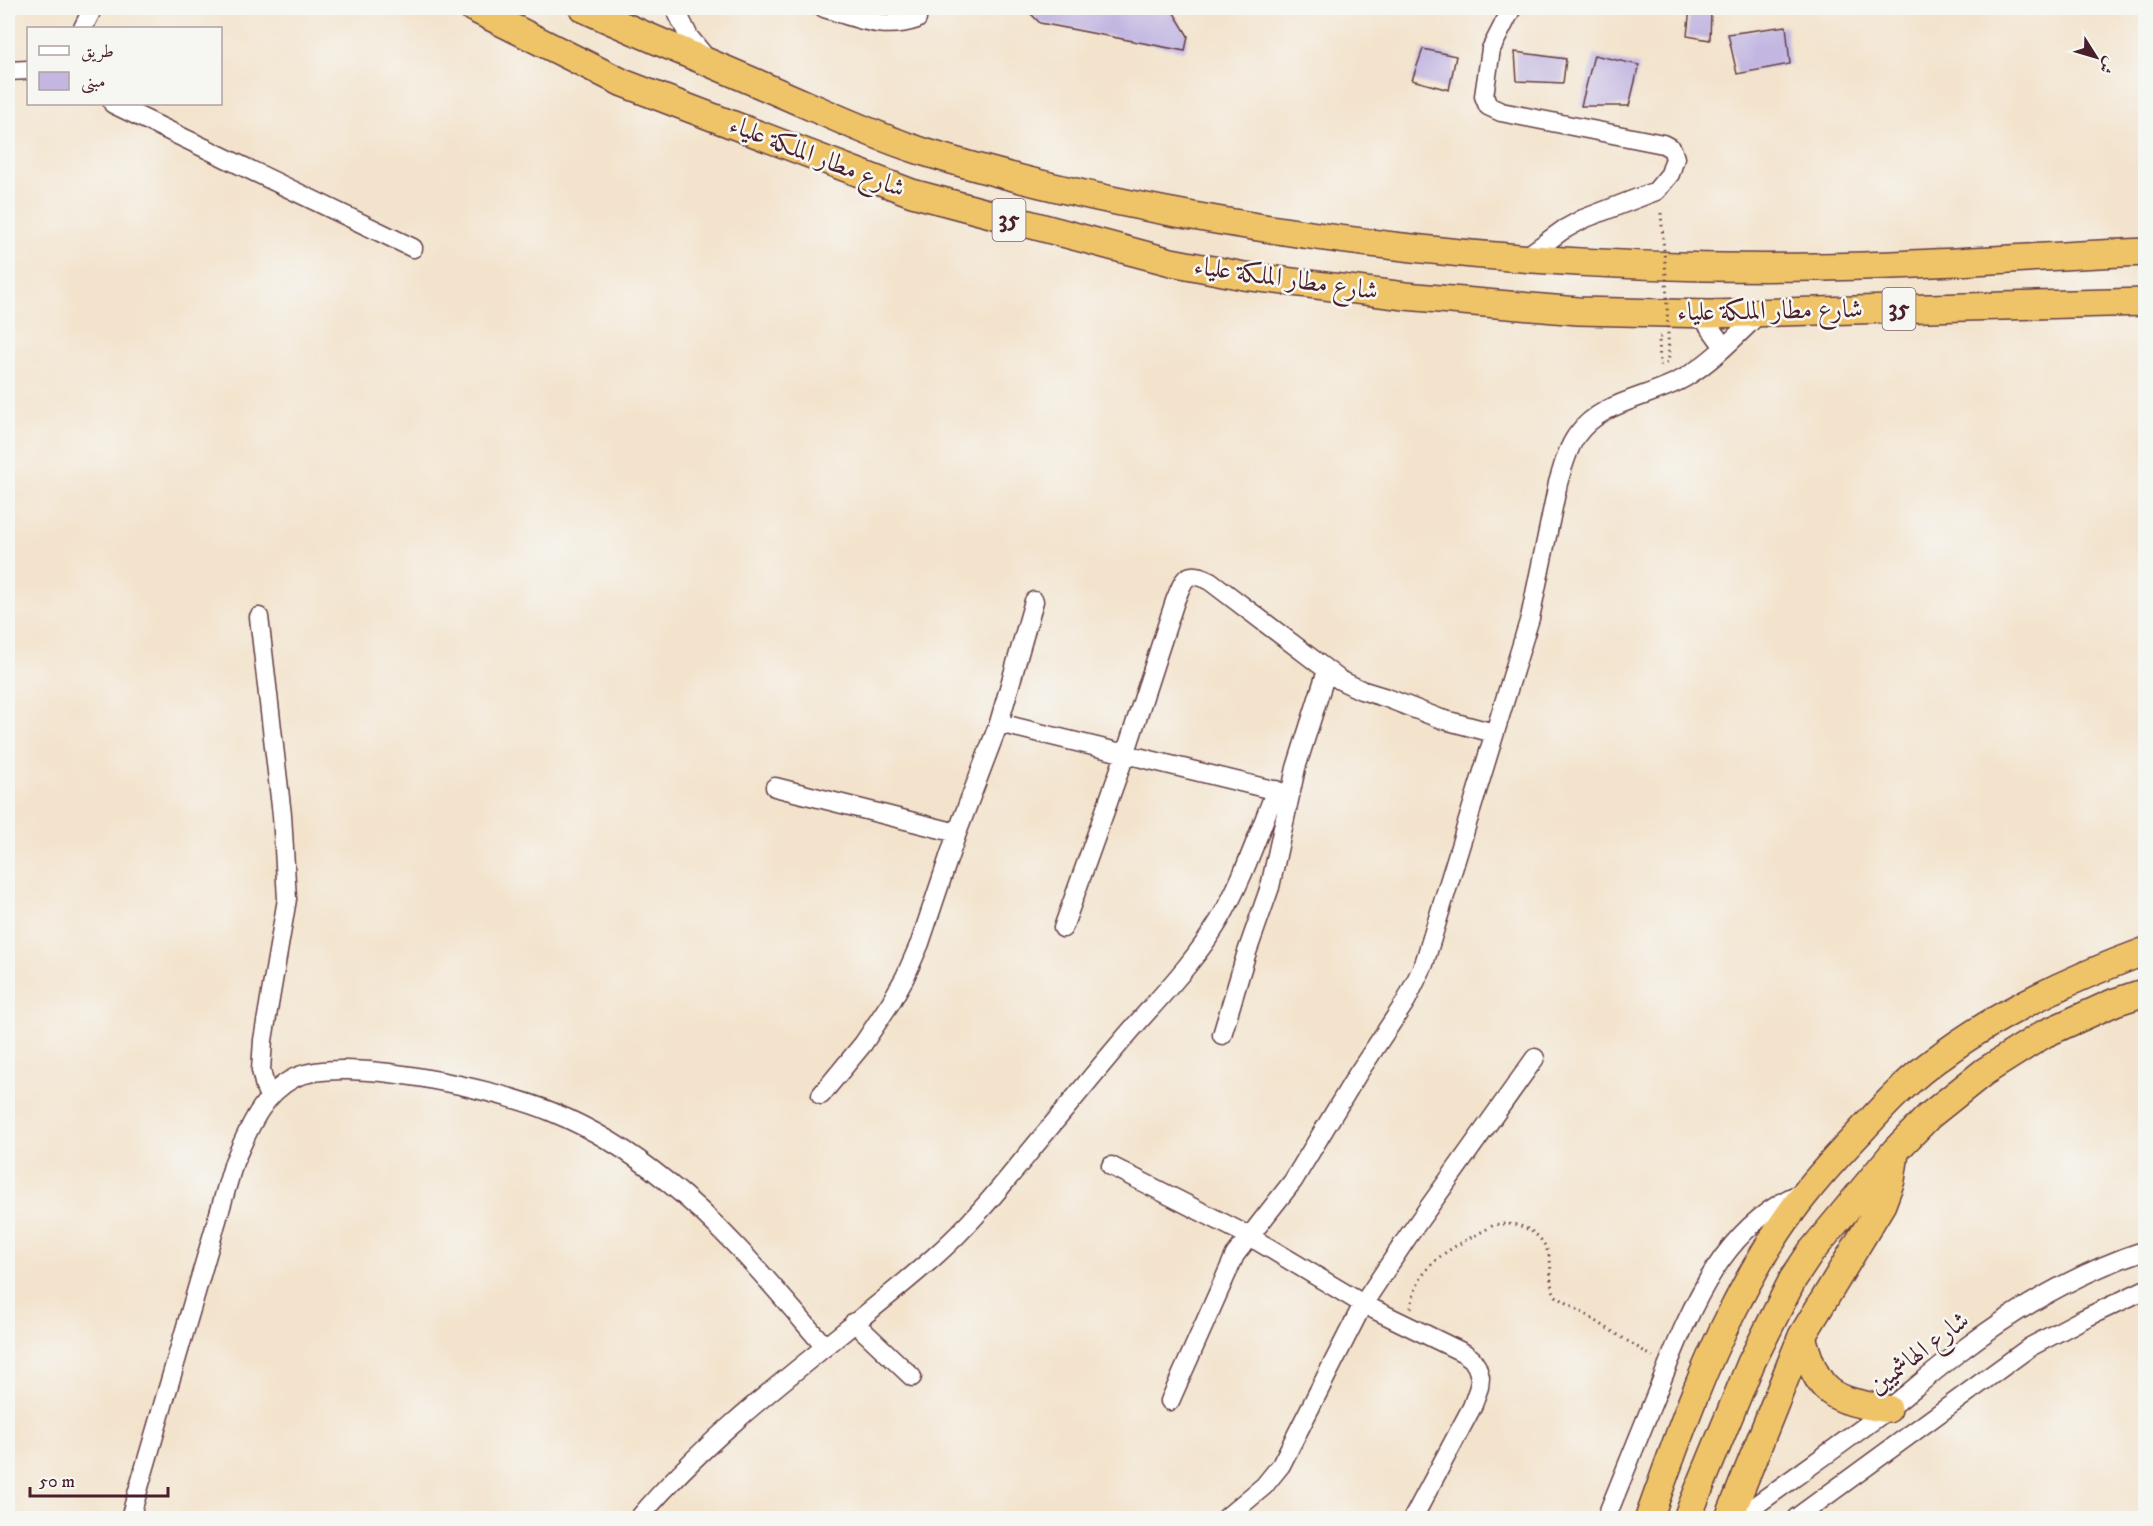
<svg xmlns="http://www.w3.org/2000/svg" width="2153" height="1526" font-family="'IM FELL DW Pica',Amiri,serif">
<style>
.building{fill:#c3b7e1}
.lines{fill:none;stroke-linecap:round;stroke-linejoin:round}
.minor-casing{stroke:#633c43;stroke-width:21}
.highway-casing{stroke:#633c43;stroke-width:30}
.path{stroke:#633c43;stroke-width:3;stroke-dasharray:1.5 4.5;stroke-linecap:butt}
.minor{stroke:#fff;stroke-width:18}
.highway{stroke:#efc469;stroke-width:27}
.path-bridge{stroke:#633c43;stroke-width:3;stroke-dasharray:1.5 4.5;stroke-linecap:butt}
.labels{text-anchor:middle;dominant-baseline:central;stroke-width:5;stroke-linejoin:round;paint-order:stroke}
.shield{fill:#f6f6f2;stroke:#7e6067;stroke-width:1.5}
.shield-label{font-size:24px;font-weight:bold;fill:#4a1f2b}
.street-label{font-size:26px;fill:#4a1f2b;stroke:#f6f6f2}
</style>
<rect width="100%" height="100%" fill="#f6f6f2"/>
<filter id="ink" filterUnits="userSpaceOnUse"><feTurbulence type="fractalNoise" baseFrequency=".0167" numOctaves="2"/><feDisplacementMap in="SourceGraphic" scale="12" xChannelSelector="R" yChannelSelector="G"/><feConvolveMatrix kernelMatrix="1 2 1 2 8 2 1 2 1" color-interpolation-filters="sRGB"/></filter>
<filter id="wash" filterUnits="userSpaceOnUse"><feTurbulence type="fractalNoise" baseFrequency=".008" numOctaves="4" result="noise"/><feDisplacementMap in="SourceGraphic" scale="24" xChannelSelector="R" yChannelSelector="G"/><feGaussianBlur stdDeviation="1.35" result="paint"/><feColorMatrix in="noise" values="0 0 0 0 0 0 0 0 0 0 0 0 0 0 0 0 0 1.4 0 .05"/><feComposite in="paint" operator="in"/></filter>
<g filter="url(#wash)">
<rect width="100%" height="100%" fill="#f3e3cc"/>
<g id="blocks">
<path class="building" d="M1031,8h132l11,5 14,23 -3,15 -145,-28 -10,-10z
M1690,8l21,2 -1,30 -23,-4z
M1786,26l4,38 -53,10 -9,-40z
M1423,49l33,7 -7,34 -37,-10z
M1515,52l51,7 -3,24 -46,-2z
M1594,55l45,10 -10,41h-48z"/>
</g>
</g>
<g filter="url(#ink)">
<use href="#blocks" fill-opacity="0" stroke="#633c43" stroke-width="1.5"/>
<g class="lines">
<defs>
<path id="minor" d="M675,8l14,29 18,22
M824,8c33,10 59,23 93,11
M1512,8l-21,41 -7,47 4,10 13,6 162,32 9,5 3,9 -5,16 -14,17 -73,28 -20,11 -40,29
M83,28l10,-20
M8,71l20,-1
M113,104l300,144
M1700,314l24,33
M259,617l23,198 5,84 -24,141 -2,30 4,17 4,10
M999,723l286,70
M775,787l182,46
M1063,928l62,-173 50,-154c9,-21 10,-33 35,-20l117,89
M1222,1035l24,-80 24,-68 26,-119 31,-98 13,10 21,10 26,8 54,21 53,14
M821,1095l42,-51 28,-42 14,-25 15,-34 37,-110 42,-110 35,-122
M1111,1166l138,70 114,68 101,49 8,6 5,8 3,10 -1,10 -7,20 -59,111
M854,1322l58,55
M1170,1401l65,-146 58,-74 64,-106 49,-74 18,-37 106,-346 28,-135c5,-16 9,-34 19,-48 25,-35 74,-37 109,-58 28,-17 51,-42 74,-64
M130,1518l104,-356c14,-31 27,-67 60,-84 49,-24 206,12 258,34 39,16 80,41 113,68 61,48 110,109 160,167
M639,1518c84,-100 196,-174 294,-260 47,-41 84,-92 124,-139 31,-37 60,-74 92,-109 26,-29 50,-56 70,-89 24,-41 39,-87 57,-131
M1226,1518l38,-32 17,-21 82,-161 46,-69 126,-177
M1606,1518c17,-42 34,-84 51,-126 31,-77 63,-166 146,-200
M1738,1518c49,-35 99,-71 148,-107 24,-19 47,-39 72,-58 55,-42 120,-81 188,-103
M1796,1518l234,-171 51,-27 65,-31"/>
<path id="highway" d="M473,8l150,75 289,110 259,69 73,14 161,20 173,15 132,3 436,-12
M583,8c63,29 128,55 192,83 49,21 99,45 149,61 98,30 198,52 298,69 196,34 395,49 594,46 110,-1 220,-11 330,-15
M1802,1336c16,58 28,64 86,73
M1649,1518c25,-69 49,-140 83,-206 22,-43 46,-86 77,-123 16,-20 34,-39 52,-58 21,-23 43,-47 68,-66 65,-51 140,-86 217,-114
M1687,1518l64,-155 42,-84 18,-27 84,-101 34,-35 55,-44 60,-38 71,-32 31,-10
M1729,1518l73,-182 80,-132 9,-24 4,-27"/>
</defs>
<use href="#minor" class="minor-casing"/>
<use href="#highway" class="highway-casing"/>
<path class="path" d="M1661,337h-2l1,28 9,-3
M1411,1308c7,-49 44,-61 83,-83 25,-5 51,7 56,35 2,13 -2,23 6,36l97,61"/>
<use href="#minor" class="minor"/>
<use href="#highway" class="highway"/>
<path class="path-bridge" d="M1661,213l5,63 3,86"/>
</g>
</g>
<g class="labels">
<g class="shield">
<rect x="992.5" y="199" width="33" height="42" rx="4.5"/>
<rect x="1882.5" y="288" width="33" height="42" rx="4.5"/>
</g>
<g class="shield-label">
<text x="1009" y="220">35</text>
<text x="1899" y="309">35</text>
</g>
<g class="street-label">
<text transform="translate(817 157) rotate(21)">شارع مطار الملكة علياء</text>
<text transform="translate(1286 279) rotate(8)">شارع مطار الملكة علياء</text>
<text transform="translate(1770 311) rotate(-1)">شارع مطار الملكة علياء</text>
<text transform="translate(1919 1353) rotate(-37)">شارع الهاشميين</text>
</g>
</g>
<rect width="2153" height="1526" fill="none" stroke="#f6f6f2" stroke-width="30"/>
<rect x="27" y="27" width="195" height="78" fill="#f6f6f2" stroke="#b1a0a2" stroke-width="1.5"/>
<rect x="39" y="46" width="30" height="9" fill="#ffffff" stroke="#b1a0a2" stroke-width="1.5"/>
<text x="81" y="57" font-size="18" fill="#4a1f2b">طريق</text>
<rect x="39" y="72" width="30" height="18" fill="#c3b7e1" stroke="#b1a0a2" stroke-width="1.5"/>
<text x="81" y="87" font-size="18" fill="#4a1f2b">مبنى</text>
<g transform="translate(2096 57) rotate(127)" stroke="#f6f6f2" stroke-width="4.5" paint-order="stroke">
<path d="M0-4.5L10 22L0 15L-10 22Z" fill="#4a1f2b"/>
<text y="-9" font-size="16" font-weight="bold" text-anchor="middle" fill="#4a1f2b">ش</text>
</g>
<path d="M30 1487v9h138v-9" fill="none" stroke="#4a1f2b" stroke-width="3"/>
<text x="39" y="1487" font-size="18" fill="#4a1f2b" stroke="#f6f6f2" stroke-width="4.5" paint-order="stroke">50 m</text>
</svg>
